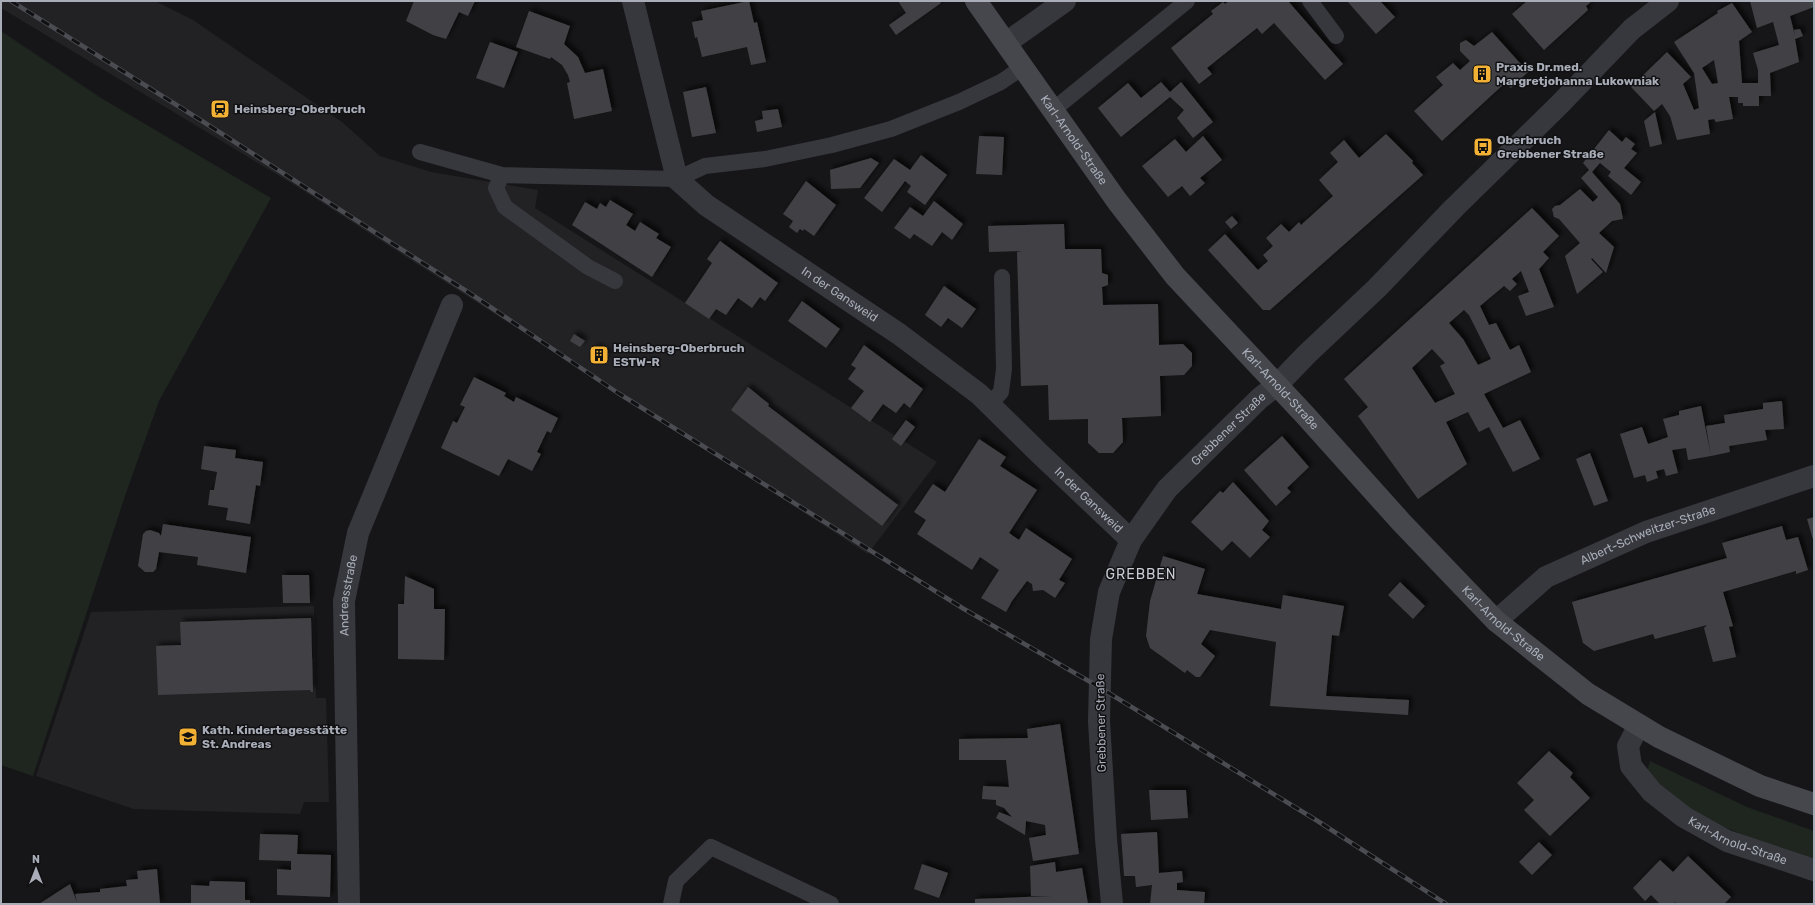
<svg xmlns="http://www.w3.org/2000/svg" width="1815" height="905" font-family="Rubik,sans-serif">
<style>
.built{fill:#222225}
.green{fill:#1e261f}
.building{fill:#404145;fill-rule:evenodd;filter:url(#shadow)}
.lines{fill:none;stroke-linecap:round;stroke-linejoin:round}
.service{stroke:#37383d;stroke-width:16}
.minor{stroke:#37383d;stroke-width:22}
.tertiary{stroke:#37383d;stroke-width:22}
.secondary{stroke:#45474d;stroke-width:22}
.rail-casing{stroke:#4a4c52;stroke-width:4.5}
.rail{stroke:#111113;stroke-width:3;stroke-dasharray:9;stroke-linecap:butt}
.labels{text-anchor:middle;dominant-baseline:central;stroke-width:3;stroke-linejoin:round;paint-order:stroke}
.poi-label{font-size:12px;font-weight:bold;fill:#a8adb8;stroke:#111113;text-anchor:start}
.street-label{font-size:12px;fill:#a8adb8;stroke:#111113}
.quarter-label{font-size:14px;letter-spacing:1px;fill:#c9ccd4;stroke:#111113}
</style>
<defs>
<filter id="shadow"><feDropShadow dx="3.5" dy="-3.5" stdDeviation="2" flood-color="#0009"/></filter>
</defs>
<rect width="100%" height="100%" fill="#161618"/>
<path class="built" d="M1,1h154l38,19 149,102 38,34 51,16 107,18 -3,18 402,254 -69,92 -572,-368 -295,-178z
M314,606l2,92h10l3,104h-25l-4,12 -166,-5 -98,-33 55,-164z"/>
<path class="green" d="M1,31l100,67 170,100 -112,203 -33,92 -93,283 -32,-11z
M1650,761l97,46 67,24v32c-16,-5 -31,-12 -46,-18 -44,-18 -92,-35 -121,-74z"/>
<path class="building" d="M414,1h61l-7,15 -9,-4 -13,27 -13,-4 -27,-14z
M749,1l5,22 3,-1 9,40 -15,3 -4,-18 -45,10 -5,-20 -2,1 -3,-16 11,-2 -2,-9z
M898,1h41l2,2 -45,32 -7,-10 17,-12z
M1229,1h59l55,63 -18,16 -51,-57 -12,11 -5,-6 -50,40 5,6 -13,10 -28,-36 42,-34 -2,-3 12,-9 2,2z
M1347,1h33l15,16 -19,17z
M1527,1h65l-6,5 2,4 -44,40 -32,-36z
M1750,1h64v6l-24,9 5,20 -1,-6 6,-1 3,7 -8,3 4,23 -29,11 1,23h-12v10h-16v-3h-5v-6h-9l4,22 -17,3 -2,-3 -6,1 2,14 -33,6 -7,-24 -8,-12 -8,7 -23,-24 36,-35 24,25 -8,7 11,26 5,-2 -5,-35 -20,-31 44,-29 -1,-2 15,-8 20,29 -13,9 3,42h16v-13l-5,-17 26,-8 -6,-23 -16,6zM1714,60l4,23 -6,1 -10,-16z
M529,11l41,15 -6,18 14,13 7,16 18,-4 9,42 -38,8 -7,-36 3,-1 -2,-7 -6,-10 -11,-8 -1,2 -34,-12z
M1492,32l36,40 -17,16 -6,-5 -63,58 -28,-30 29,-26 -7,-8 17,-14 7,7 10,-9 -10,-10v-8l6,-3 8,6z
M490,42l28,10 -14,36 -28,-10z
M1161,82l9,10 11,-10 32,40 -20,16 -16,-20 7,-8 -14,-13 -49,40 -23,-29 30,-25 13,15z
M706,87l10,46 -24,4 -9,-45z
M778,109l4,18 -25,5 -2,-11 8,-2 -1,-8z
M1655,112l7,32 -12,3 -6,-26z
M1609,130l13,12 4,-5 9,7 -4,5 6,4 -13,15 17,14 -10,13 -23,-19 3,-4 -11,-9 -8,9 28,32 3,15 -11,2 -13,12 15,14 -8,26 -14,-15 -1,1 12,13 -26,22 -12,-38 15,-13 -21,-24 -5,-2 -2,-8 3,-3 5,-1 20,-16 13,13 5,-5 -17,-19 8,-8 -6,-7z
M1386,134l27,27 -1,2 11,12 -153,135h-7l-55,-60 17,-16 33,36 10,-9 -5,-6 10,-9 -7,-8 15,-14 8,8 10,-10 2,3 32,-29 -14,-16 19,-18 -8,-9 14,-13 15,18z
M979,136l25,1 -2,38 -26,-1z
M1203,136l19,24 -22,18 5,5 -15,13 -8,-10 -14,11 -26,-31 33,-27 11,13z
M921,155l26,20 -22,30 -18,-13 4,-6 -6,-5 -23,31 -18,-14 30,-39 16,11z
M871,158l8,5 -19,25 -29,1 -1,-19z
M806,181l30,24 -22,31 -10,-7 -1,2 -3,-2 -3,4 -8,-6 4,-6 -10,-7z
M610,200l23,14 -7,11 9,6 5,-9 19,12 -3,4 15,9 -19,30 -80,-52 13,-23 12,7 3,-6 6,4z
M934,201l29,23 -11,16 -10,-8 -10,14 -18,-12 -4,5 -16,-11 16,-21 13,9z
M1532,208l27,28 -16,16 6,6 -10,11 15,38 -28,9 -8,-20 11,-4 -8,-21 -9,8 5,5 -7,7 -6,-5 -24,20 9,19 7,-2 14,27 9,-5 12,27 -47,22 19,34 17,-8 20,39 -27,13 -24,-45 -10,5 -11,-20 -22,10 21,42 -49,35 -60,-83 10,-9 -24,-28zM1464,310l5,5 22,44 -13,6 -15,-26 -14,-16zM1432,349l13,14 -5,3 15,28 -20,9 -23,-35z
M1232,216l6,7 -7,6 -6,-7z
M1064,224l1,25h36l1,24 6,2v10l-6,2 1,18 55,-1 1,41 24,-1 9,9v13l-8,9 -24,1 1,40 -39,2 1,24 -10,11h-14l-11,-10v-24l-39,1 -1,-35 -27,1 -4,-134 5,-1 -33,1 -1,-26z
M720,241l58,42 -13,18 -5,-4 -8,11 -14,-10 -12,17 -10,-6 -7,10 -24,-16 27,-40 -5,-4z
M944,286l32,23 -14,19 -14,-10 -7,9 -16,-12z
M802,301l38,28 -14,19 -38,-27z
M574,334l11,7 -5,6 -10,-6z
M864,345l59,44 -13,19 -6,-5 -8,10 -13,-9 -13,18 -19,-14 13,-17 -16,-12 8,-11 -5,-3z
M596,346l13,8 -6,9 -13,-8z
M474,377l32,16 -2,3 10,6 2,-5 42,21 -7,15 -4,-2 -10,21 4,2 -9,17 -24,-12 -9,17 -58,-28 12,-27 4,2 8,-16 -5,-2z
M748,387l21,17 -1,2 130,99 -16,21 -151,-116z
M1782,401l2,28 -19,1 2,10 -38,6 1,6 -19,4 -5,-30 19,-3 -1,-8 39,-6v-6z
M1701,406l10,50 -23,4 -2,-12 -14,2 6,23 -12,3 -2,-7 -8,2 2,7 -11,4 -2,-7 -11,3 -14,-44 22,-7 6,17 9,-3 11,-4 -5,-18 16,-4v-4z
M906,420l9,7 -14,19 -9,-7z
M1282,436l27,31 -22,21 4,4 -15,14 -32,-36z
M979,439l27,18 -6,9 37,24 -28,43 10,7 7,-12 46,31 -13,21 6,3 -10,15 -12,-8 -10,1 -1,-7 -5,-3 -15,20 -6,11 -25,-14 18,-28 -19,-13 -8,13 -55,-36 9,-14 -12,-8 19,-28 12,8z
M204,446l32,4 -1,8 28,4 -3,24 -4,-1 -6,39 -24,-4 2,-12 -20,-3 2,-15h4l3,-18 -16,-3z
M1590,453l18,48 -14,5 -18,-47z
M1233,482l36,39 -7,9 8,7 -20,21 -18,-17 -10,10 -31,-29 29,-31 3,2z
M1814,517v26l-7,-24z
M163,524l88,13 -5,36 -49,-8 1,-8 -39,-5 -3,17 -3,3h-8l-7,-6 5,-32 3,-3 4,-1 9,3 2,3z
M1782,526l4,14 12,-3 10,33 -12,4v-3l-73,21 10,34 -4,1 7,30 -23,5 -9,-34 3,-3 -52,14 -2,-5 -59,17 -11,-8 -11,-41 155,-44 -5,-15z
M1163,556l42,13 -8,25 84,15 2,-14 61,11 -5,30 -7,-1 -6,61 83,4 -1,15 -138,-9 6,-64 -66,-12 -9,14 14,12 -15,21h-4l-9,-7 -2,3 -35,-25 -4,-12 4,-35z
M282,575h27l1,28h-27z
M405,576l29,13v20h11l-1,51 -46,-1v-55h6z
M1400,582l25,24 -12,13 -25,-24z
M311,618l2,74h-2l-1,-2 -36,1 -116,4 -2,-49 25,-1 -1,-23z
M1060,724l19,130 -46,7 -4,-23 17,-3 -1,-10 -19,-4 -1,14 -29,-17 3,-6 13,5 -8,-9 -8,-3v-5l-14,-1 1,-13 26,1 -3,-27h-47v-21l69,-1 -1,-9z
M1549,751l24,22 -3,4 20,21 -40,38 -26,-26 10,-10 -17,-17z
M1149,790h37l2,28 -37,2z
M1157,832l2,41 23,-2 1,11 -6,1v7l28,2 -1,12h-54l2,-19 -16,2 -1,-11h-11l-3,-42z
M260,834l38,1 -1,19 34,1 -1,42 -53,-2v-26l14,1v-9l-32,-1z
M1539,842l13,13 -20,20 -13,-13z
M1688,856l43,41 -7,7h-47l-2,-2 -2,2h-13l-9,-9 -6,6 -12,-13 27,-28 13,12z
M1055,862l1,10 26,-4 6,36h-113v-5l77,-3h-21l-1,-30z
M922,864l26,9 -9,25 -25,-9z
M157,869l3,35h-121l31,-20 7,18 -2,-8 25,-2v-3l27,-3 -1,-6 12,-1 -1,-8z
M210,881l35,1v18h5v4h-59v-19l18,1z"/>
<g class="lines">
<path class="service" d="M1310,1l26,35
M1053,110l134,-109
M420,152l82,23
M615,281l-27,-14 -83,-60 -9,-19 6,-13 175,4 28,-13 60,-7 67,-14 59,-16 68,-27 42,-20 22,-15
M990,404l11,-12 3,-23 -2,-92
M671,904l5,-23 35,-34 120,57"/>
<g class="minor">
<path id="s1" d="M633,1l44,178 29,26 193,129 80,60 60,59 92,87"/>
<path d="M1006,43l59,-42"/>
<path id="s2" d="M1496,621l50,-44 100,-45 168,-56"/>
<path id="s3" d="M1639,725l-11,21 3,20 21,26 32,25 43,24 87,29"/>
<path id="s4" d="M349,904l-5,-303 14,-68 94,-228"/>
<path id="s5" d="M1112,904l-6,-65 -7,-118 2,-82 8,-47 22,-52 36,-51 93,-91 17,-13"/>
</g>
<path class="tertiary" d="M1277,385l30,-31 70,-66 77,-80 107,-105 71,-74 36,-28"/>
<path class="secondary" id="s6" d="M976,1l141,200 58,75 130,139 97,108 94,98 92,73 71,43 101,49 54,18"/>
<defs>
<path id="rail" d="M11,1l191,120 272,175 144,97 346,216 135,78 217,133 130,84"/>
</defs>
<use href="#rail" class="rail-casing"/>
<use href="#rail" class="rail"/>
</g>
<defs>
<symbol id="building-square" viewBox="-11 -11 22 22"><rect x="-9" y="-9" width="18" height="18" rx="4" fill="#f2b134" stroke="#111113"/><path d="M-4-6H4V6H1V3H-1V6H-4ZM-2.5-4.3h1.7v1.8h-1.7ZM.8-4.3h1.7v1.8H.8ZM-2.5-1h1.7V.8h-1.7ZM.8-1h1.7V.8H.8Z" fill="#111"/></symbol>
<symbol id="station-square" viewBox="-11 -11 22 22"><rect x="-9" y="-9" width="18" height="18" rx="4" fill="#f2b134" stroke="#111113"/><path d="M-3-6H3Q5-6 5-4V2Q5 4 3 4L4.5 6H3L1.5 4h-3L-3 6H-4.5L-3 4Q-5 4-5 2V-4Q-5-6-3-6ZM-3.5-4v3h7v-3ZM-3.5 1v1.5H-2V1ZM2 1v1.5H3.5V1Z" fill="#111"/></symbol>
<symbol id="bus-square" viewBox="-11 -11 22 22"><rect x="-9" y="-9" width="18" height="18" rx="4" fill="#f2b134" stroke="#111113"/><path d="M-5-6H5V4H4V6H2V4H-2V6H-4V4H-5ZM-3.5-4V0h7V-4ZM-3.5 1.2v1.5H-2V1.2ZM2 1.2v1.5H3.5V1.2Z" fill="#111"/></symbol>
<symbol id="school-square" viewBox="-11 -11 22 22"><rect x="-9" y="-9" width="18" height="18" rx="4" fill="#f2b134" stroke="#111113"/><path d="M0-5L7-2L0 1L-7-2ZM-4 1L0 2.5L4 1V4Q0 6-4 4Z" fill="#111"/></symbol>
</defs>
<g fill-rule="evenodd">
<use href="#building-square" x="1471" y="63" width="22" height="22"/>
<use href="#station-square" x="209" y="98" width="22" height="22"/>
<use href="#bus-square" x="1472" y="136" width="22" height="22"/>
<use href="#building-square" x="588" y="344" width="22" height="22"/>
<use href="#school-square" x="177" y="726" width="22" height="22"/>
</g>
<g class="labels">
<g class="poi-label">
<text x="1496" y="67">Praxis Dr.med.<tspan x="1496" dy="14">Margretjohanna Lukowniak</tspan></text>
<text x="234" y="109">Heinsberg-Oberbruch</text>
<text x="1497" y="140">Oberbruch<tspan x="1497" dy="14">Grebbener Straße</tspan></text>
<text x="613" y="348">Heinsberg-Oberbruch<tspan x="613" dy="14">ESTW-R</tspan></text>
<text x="202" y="730">Kath. Kindertagesstätte<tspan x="202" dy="14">St. Andreas</tspan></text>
</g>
<g class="street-label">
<text stroke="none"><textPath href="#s6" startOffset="170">Karl-Arnold-Straße</textPath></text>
<text stroke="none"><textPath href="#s1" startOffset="383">In der Gansweid</textPath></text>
<text stroke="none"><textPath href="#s6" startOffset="494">Karl-Arnold-Straße</textPath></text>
<text stroke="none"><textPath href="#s5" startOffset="518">Grebbener Straße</textPath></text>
<text stroke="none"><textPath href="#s1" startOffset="707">In der Gansweid</textPath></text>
<text stroke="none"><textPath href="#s2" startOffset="177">Albert-Schweitzer-Straße</textPath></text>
<text stroke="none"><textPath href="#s4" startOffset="309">Andreasstraße</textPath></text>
<text stroke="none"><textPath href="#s6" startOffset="818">Karl-Arnold-Straße</textPath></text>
<text transform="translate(1101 723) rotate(-91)">Grebbener Straße</text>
<text stroke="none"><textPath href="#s3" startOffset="177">Karl-Arnold-Straße</textPath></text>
</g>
<g class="quarter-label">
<text x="1141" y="574">GREBBEN</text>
</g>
</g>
<rect width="1815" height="905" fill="none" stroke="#a8adb8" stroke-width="4"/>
<g transform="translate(36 869)" stroke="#111113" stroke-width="3" paint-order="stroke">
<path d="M0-3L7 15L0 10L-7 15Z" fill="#a8adb8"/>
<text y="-6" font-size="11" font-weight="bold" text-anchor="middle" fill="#a8adb8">N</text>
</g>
</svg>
